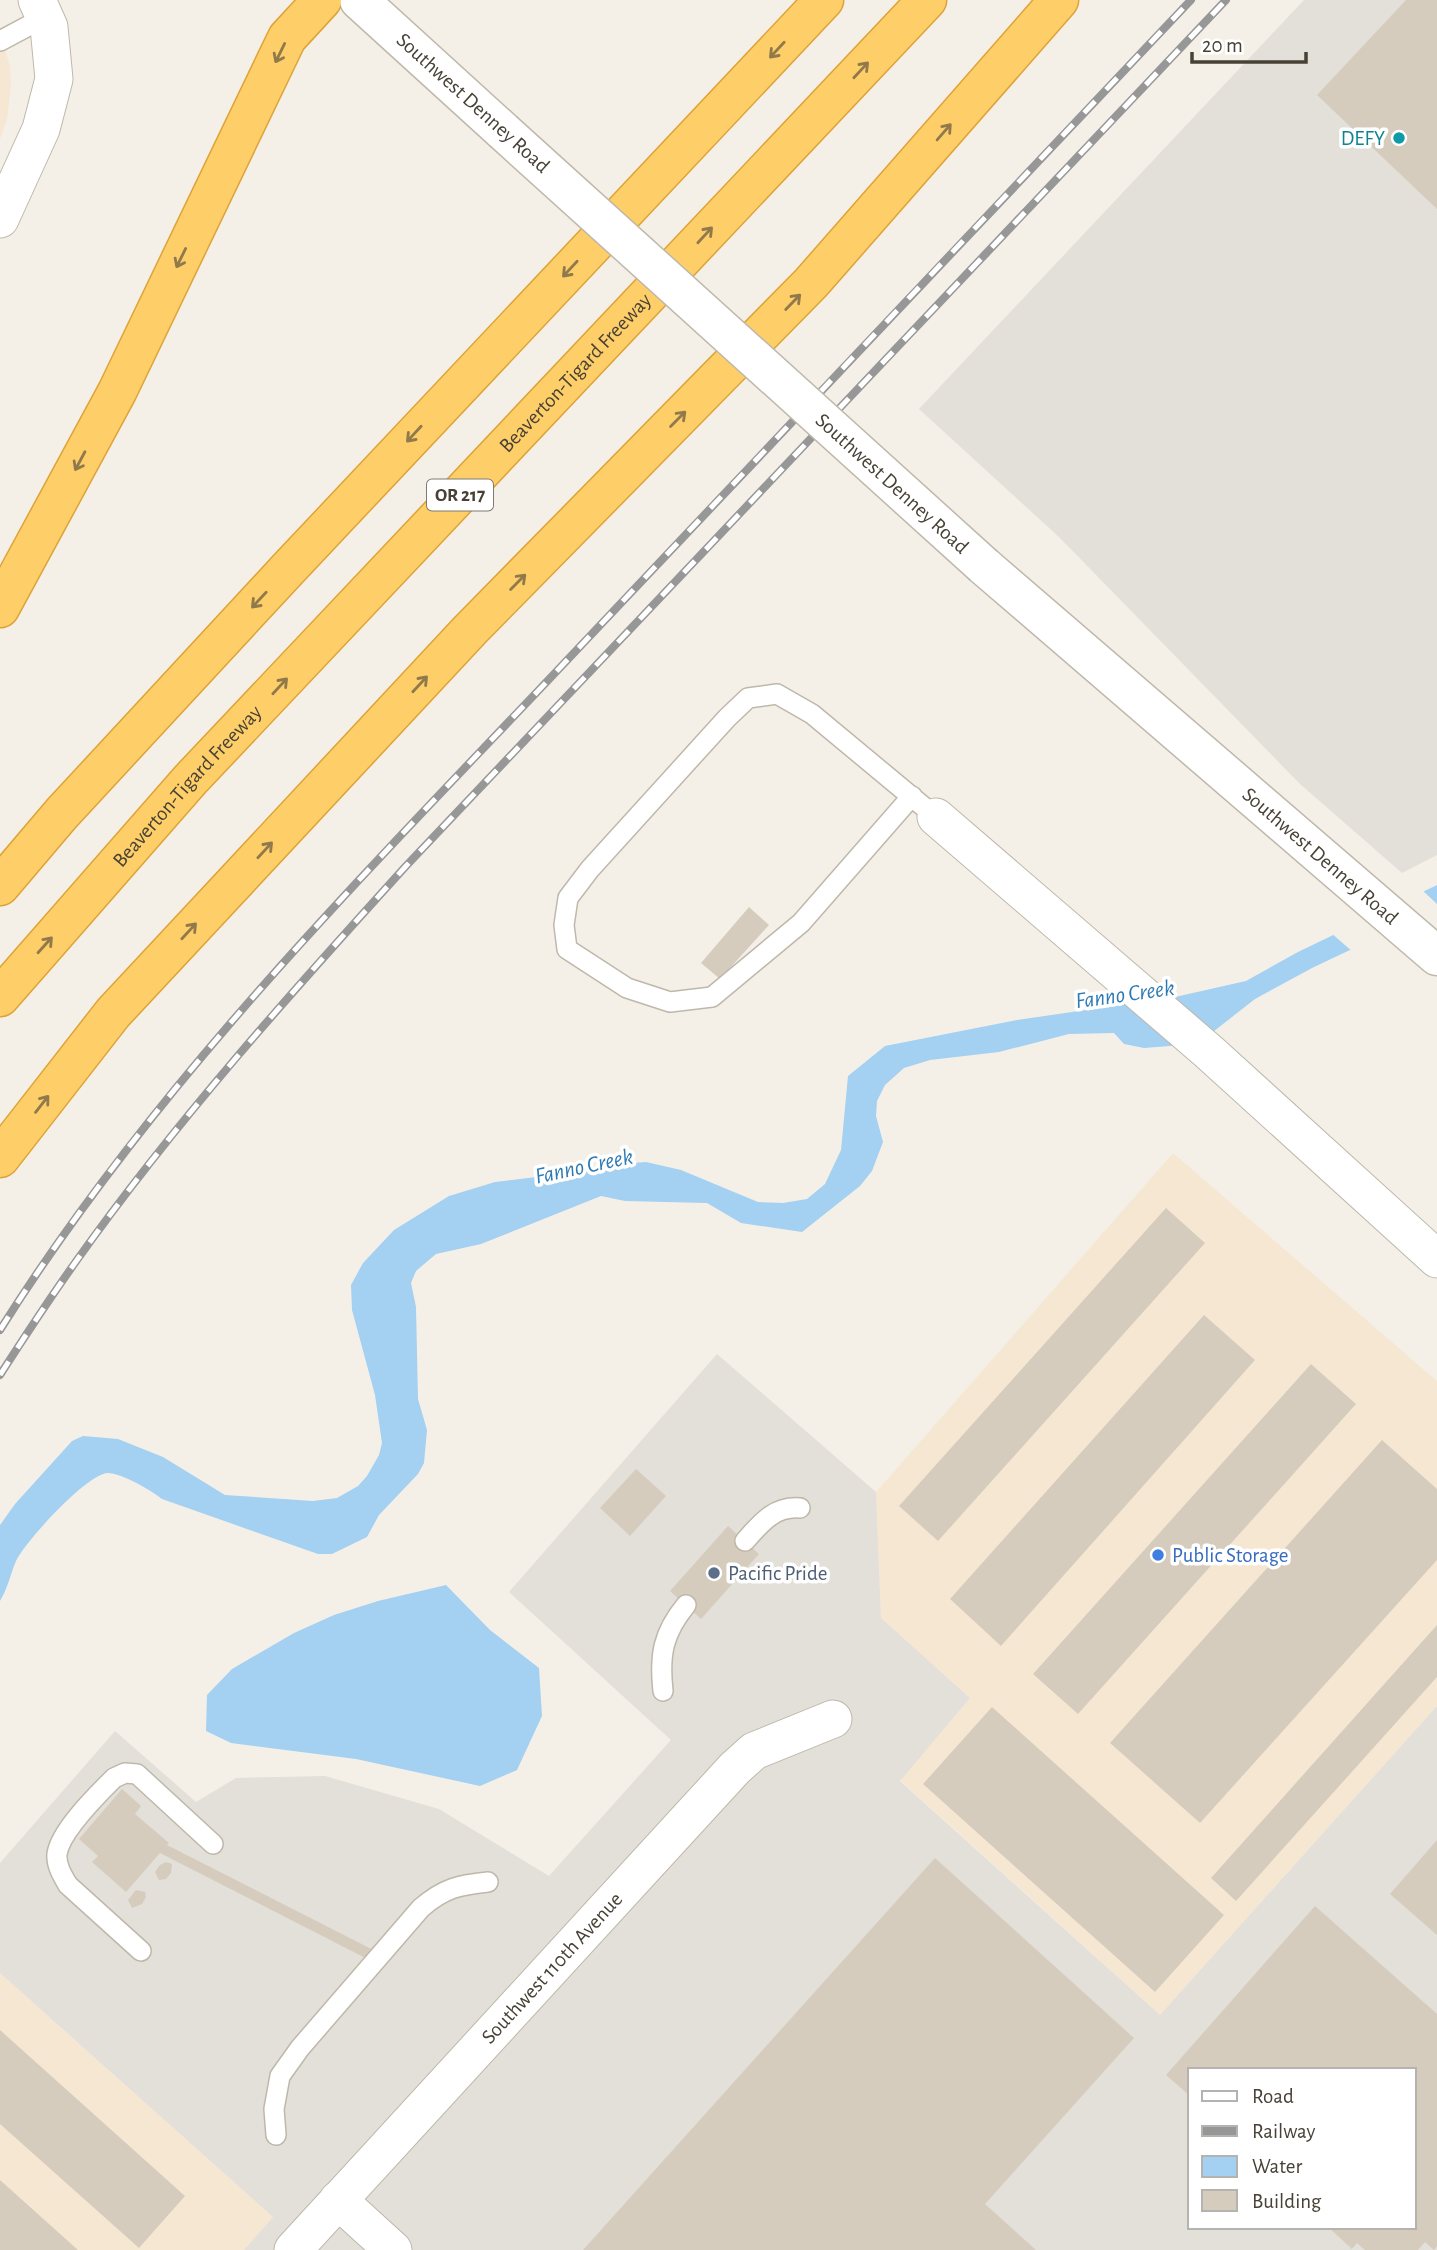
<svg xmlns="http://www.w3.org/2000/svg" width="1437" height="2250" font-family="'Alegreya Sans',sans-serif">
<style>
.commercial{fill:#f6e7d3}
.industrial{fill:#e3dfd9;fill-rule:evenodd}
.water{fill:#a4d0f1}
.pier{fill:#f4f0e8}
.building{fill:#d6ccbd}
.lines{fill:none;stroke-linecap:round;stroke-linejoin:round}
.service-casing{stroke:#bfb8aa;stroke-width:22}
.minor-casing{stroke:#bfb8aa;stroke-width:39}
.tertiary-casing{stroke:#bfb8aa;stroke-width:41}
.motorway-casing{stroke:#dea337;stroke-width:41}
.service{stroke:#fff;stroke-width:19}
.minor{stroke:#fff;stroke-width:37}
.tertiary{stroke:#fff;stroke-width:38}
.motorway{stroke:#fece68;stroke-width:38}
.rail-casing{stroke:#979797;stroke-width:8}
.rail{stroke:#fff;stroke-width:5;stroke-dasharray:16;stroke-linecap:butt}
.tertiary-bridge-casing{stroke:#bfb8aa;stroke-width:41;stroke-linecap:butt}
.tertiary-bridge{stroke:#fff;stroke-width:38}
.oneway{stroke:#90794a}
.culture-dot{fill:#0f9aa8;stroke:#fff;stroke-width:2.5}
.shop-dot{fill:#3f7fe0;stroke:#fff;stroke-width:2.5}
.service-dot{fill:#5c6f8a;stroke:#fff;stroke-width:2.5}
.labels{text-anchor:middle;dominant-baseline:central;stroke-width:7;stroke-linejoin:round;paint-order:stroke}
.shield{fill:#fff;stroke:#7e7a72;stroke-width:2}
.shield-label{font-size:19px;font-weight:bold;fill:#474136}
.street-label{font-size:21px;fill:#474136;stroke:#fff}
.culture-label{font-size:21px;fill:#0d838f;stroke:#fff;text-anchor:end}
.shop-label{font-size:21px;fill:#366cbe;stroke:#fff;text-anchor:start}
.service-label{font-size:21px;fill:#4e5e75;stroke:#fff;text-anchor:start}
.water-label{font-size:23px;font-style:italic;fill:#2e7ab4;stroke:#fff}
</style>
<rect width="100%" height="100%" fill="#f4f0e8"/>
<path class="commercial" d="M0,34l10,32 1,20 -4,34 -7,19z
M1173,1153l264,228v325l-277,309 -260,-235 70,-82 -89,-80 -5,-126z
M0,1973l273,244 -29,33h-244z"/>
<path class="industrial" d="M1304,0h133v855l-35,18 -102,-89 -241,-247 -140,-128z
M717,1354l159,138 5,126 89,80 -70,83 260,234 277,-309v544h-1193l29,-33 -273,-244v-110l115,-132 81,71 40,-24 89,-2 114,33 110,67 122,-136 -162,-148zM1190,2070h224v157h-224z"/>
<path class="water" d="M1437,885v24l-123,58 -59,32 -46,36 -26,10 -39,3 -20,-4 -10,-11 -45,1 -70,18 -69,8 -26,8 -19,17 -8,16 -1,15 7,26 -11,29 -12,15 -58,46 -61,-9 -34,-20 -82,-2 -24,-5 -120,48 -45,10 -20,17 -5,12 5,24 2,92 9,31 -3,33 -6,11 -39,41 -12,22 -35,17h-14l-156,-55c-13,-10 -37,-24 -53,-26 -20,-2 -85,70 -93,88 -6,14 -8,27 -16,40v-76l15,-21 57,-63 11,-5 35,3 45,18 62,38 88,6 24,-3 21,-12 9,-10 12,-21 3,-12 -7,-48 -23,-85 -1,-25 12,-22 31,-33 55,-34 46,-14 49,-6 36,-9 66,-5 35,8 77,32 25,1 24,-4 18,-15 16,-34 7,-74 37,-30 132,-26 158,-23 71,-16 52,-29z
M446,1585l44,45 49,38 3,48 -25,54 -37,16 -124,-27 -125,-16 -25,-12 1,-36 25,-26 62,-36 40,-18 44,-14z"/>
<path class="pier" d="M1421,889l16,15v9l-84,39 -22,-19z"/>
<path class="building" d="M1406,0h31v209l-120,-114z
M749,907l20,18 -49,54 -19,-16z
M1166,1208l39,35 -267,298 -39,-35z
M1204,1315l51,45 -254,286 -51,-47z
M1311,1364l45,40 -278,310 -45,-40z
M1382,1440l55,49v71l-237,263 -90,-80z
M636,1469l30,27 -36,40 -30,-28z
M728,1526l31,28 -58,65 -31,-28z
M1437,1625v52l-201,224 -25,-23z
M992,1707l232,208 -69,77 -232,-208z
M122,1789l19,17 -6,8 34,29 -2,2 222,113 -6,9 -223,-114 -34,39 -34,-30 6,-6 -19,-17z
M1437,1840v95l-47,-41z
M935,1858l199,180 -149,166 51,46h-453z
M166,1862l6,2 -1,9 -5,6 -7,1 -4,-8 5,-7z
M136,1890l9,2 1,5 -4,7 -10,4 -4,-8z
M1315,1906l122,108v232l-3,4 -9,-8 -7,8h-53l-8,-7 -5,6 -24,-22h86v-157h-224v26l-24,-21z
M0,2030l185,166 -46,52 -139,-124z
M0,2180l78,70h-78z"/>
<g class="lines">
<defs>
<path id="service" d="M0,41l45,-24
M912,796l-111,127 -89,74 -42,5 -43,-14 -60,-39 -3,-24 4,-27 22,-29 137,-151 21,-20 29,-4 35,20 124,103
M745,1541c16,-18 29,-35 55,-33
M663,1691c-4,-36 0,-58 23,-86
M141,1951l-73,-66c-6,-10 -12,-20 -11,-31 3,-23 41,-60 57,-76l11,-5 12,1 76,70
M276,2135l-2,-26 6,-33 20,-28 121,-140c23,-20 38,-23 67,-26"/>
<g id="minor">
<path d="M0,219l41,-90 13,-50 -5,-52 -12,-27"/>
<path d="M936,817l273,235 228,207"/>
<path d="M338,2200l55,50"/>
<path id="s1" d="M293,2250l442,-482 19,-17 79,-32"/>
</g>
<g id="tertiary">
<path d="M359,0l144,131"/>
<path id="s2" d="M984,566l453,390"/>
</g>
<g id="motorway">
<path d="M0,608l117,-216 170,-354 35,-38"/>
<path d="M0,886l62,-73 225,-243 537,-570"/>
<path id="s3" d="M0,997l190,-217 737,-780"/>
<path d="M0,1158l113,-145 357,-383 341,-347 248,-283"/>
</g>
</defs>
<use href="#service" class="service-casing"/>
<use href="#minor" class="minor-casing"/>
<use href="#tertiary" class="tertiary-casing"/>
<use href="#motorway" class="motorway-casing"/>
<use href="#service" class="service"/>
<use href="#minor" class="minor"/>
<use href="#tertiary" class="tertiary"/>
<use href="#motorway" class="motorway"/>
<defs>
<path id="rail" d="M0,1330c148,-236 346,-437 537,-638 218,-231 436,-462 654,-692
M0,1375c25,-39 50,-77 77,-115 99,-139 214,-267 329,-394l820,-866"/>
</defs>
<use href="#rail" class="rail-casing"/>
<use href="#rail" class="rail"/>
<defs>
<g id="tertiary-bridge">
<path id="s4" d="M503,131l481,435"/>
</g>
</defs>
<use href="#tertiary-bridge" class="tertiary-bridge-casing"/>
<use href="#tertiary-bridge" class="tertiary-bridge"/>
</g>
<defs><path id="oneway-shaft" d="M-6 0H5M1.5-3L5.5 0L1.5 3" fill="none" stroke-width="1.6" stroke-linecap="round" stroke-linejoin="round" transform="scale(1.75)"/></defs>
<g class="oneway">
<use href="#oneway-shaft" transform="translate(777 50) rotate(133)"/>
<use href="#oneway-shaft" transform="translate(280 53) rotate(116)"/>
<use href="#oneway-shaft" transform="translate(861 70) rotate(-47)"/>
<use href="#oneway-shaft" transform="translate(944 132) rotate(-49)"/>
<use href="#oneway-shaft" transform="translate(705 235) rotate(-47)"/>
<use href="#oneway-shaft" transform="translate(181 258) rotate(116)"/>
<use href="#oneway-shaft" transform="translate(570 269) rotate(133)"/>
<use href="#oneway-shaft" transform="translate(793 302) rotate(-46)"/>
<use href="#oneway-shaft" transform="translate(678 419) rotate(-45)"/>
<use href="#oneway-shaft" transform="translate(414 434) rotate(133)"/>
<use href="#oneway-shaft" transform="translate(80 461) rotate(118)"/>
<use href="#oneway-shaft" transform="translate(518 582) rotate(-45)"/>
<use href="#oneway-shaft" transform="translate(259 600) rotate(133)"/>
<use href="#oneway-shaft" transform="translate(420 684) rotate(-47)"/>
<use href="#oneway-shaft" transform="translate(280 686) rotate(-47)"/>
<use href="#oneway-shaft" transform="translate(265 850) rotate(-47)"/>
<use href="#oneway-shaft" transform="translate(189 931) rotate(-47)"/>
<use href="#oneway-shaft" transform="translate(45 945) rotate(-48)"/>
<use href="#oneway-shaft" transform="translate(42 1104) rotate(-52)"/>
</g>
<circle class="culture-dot" cx="1399" cy="138" r="7"/>
<circle class="shop-dot" cx="1158" cy="1555" r="7"/>
<circle class="service-dot" cx="714" cy="1573" r="7"/>
<g class="labels">
<rect class="shield" x="427" y="479.5" width="66" height="31" rx="5"/>
<g class="shield-label">
<text x="460" y="495">OR 217</text>
</g>
<g class="street-label">
<text transform="translate(473 103) rotate(42)">Southwest Denney Road</text>
<text stroke="none"><textPath href="#s3" startOffset="849">Beaverton-Tigard Freeway</textPath></text>
<text stroke="none"><textPath href="#s4" startOffset="525">Southwest Denney Road</textPath></text>
<text stroke="none"><textPath href="#s3" startOffset="282">Beaverton-Tigard Freeway</textPath></text>
<text stroke="none"><textPath href="#s2" startOffset="444">Southwest Denney Road</textPath></text>
<text stroke="none"><textPath href="#s1" startOffset="383">Southwest 110th Avenue</textPath></text>
</g>
<g class="culture-label">
<text x="1385" y="138">DEFY</text>
</g>
<g class="shop-label">
<text x="1172" y="1555">Public Storage</text>
</g>
<g class="service-label">
<text x="728" y="1573">Pacific Pride</text>
</g>
<g class="water-label">
<text transform="translate(1125 995) rotate(-8)">Fanno Creek</text>
<text transform="translate(584 1167) rotate(-12)">Fanno Creek</text>
</g>
</g>
<rect x="1188" y="2068" width="228" height="161" fill="#ffffff" stroke="#b5b3af" stroke-width="2"/>
<rect x="1202" y="2091" width="35" height="10" fill="#ffffff" stroke="#b5b3af" stroke-width="2"/>
<text x="1252" y="2103" font-size="21" fill="#474136">Road</text>
<rect x="1202" y="2126" width="35" height="10" fill="#979797" stroke="#b5b3af" stroke-width="2"/>
<text x="1252" y="2138" font-size="21" fill="#474136">Railway</text>
<rect x="1202" y="2156" width="35" height="21" fill="#a4d0f1" stroke="#b5b3af" stroke-width="2"/>
<text x="1252" y="2173" font-size="21" fill="#474136">Water</text>
<rect x="1202" y="2190" width="35" height="21" fill="#d6ccbd" stroke="#b5b3af" stroke-width="2"/>
<text x="1252" y="2208" font-size="21" fill="#474136">Building</text>
<path d="M1192 52v10h114v-10" fill="none" stroke="#474136" stroke-width="3.5"/>
<text x="1202" y="52" font-size="21" fill="#474136" stroke="#ffffff" stroke-width="5" paint-order="stroke">20 m</text>
</svg>
